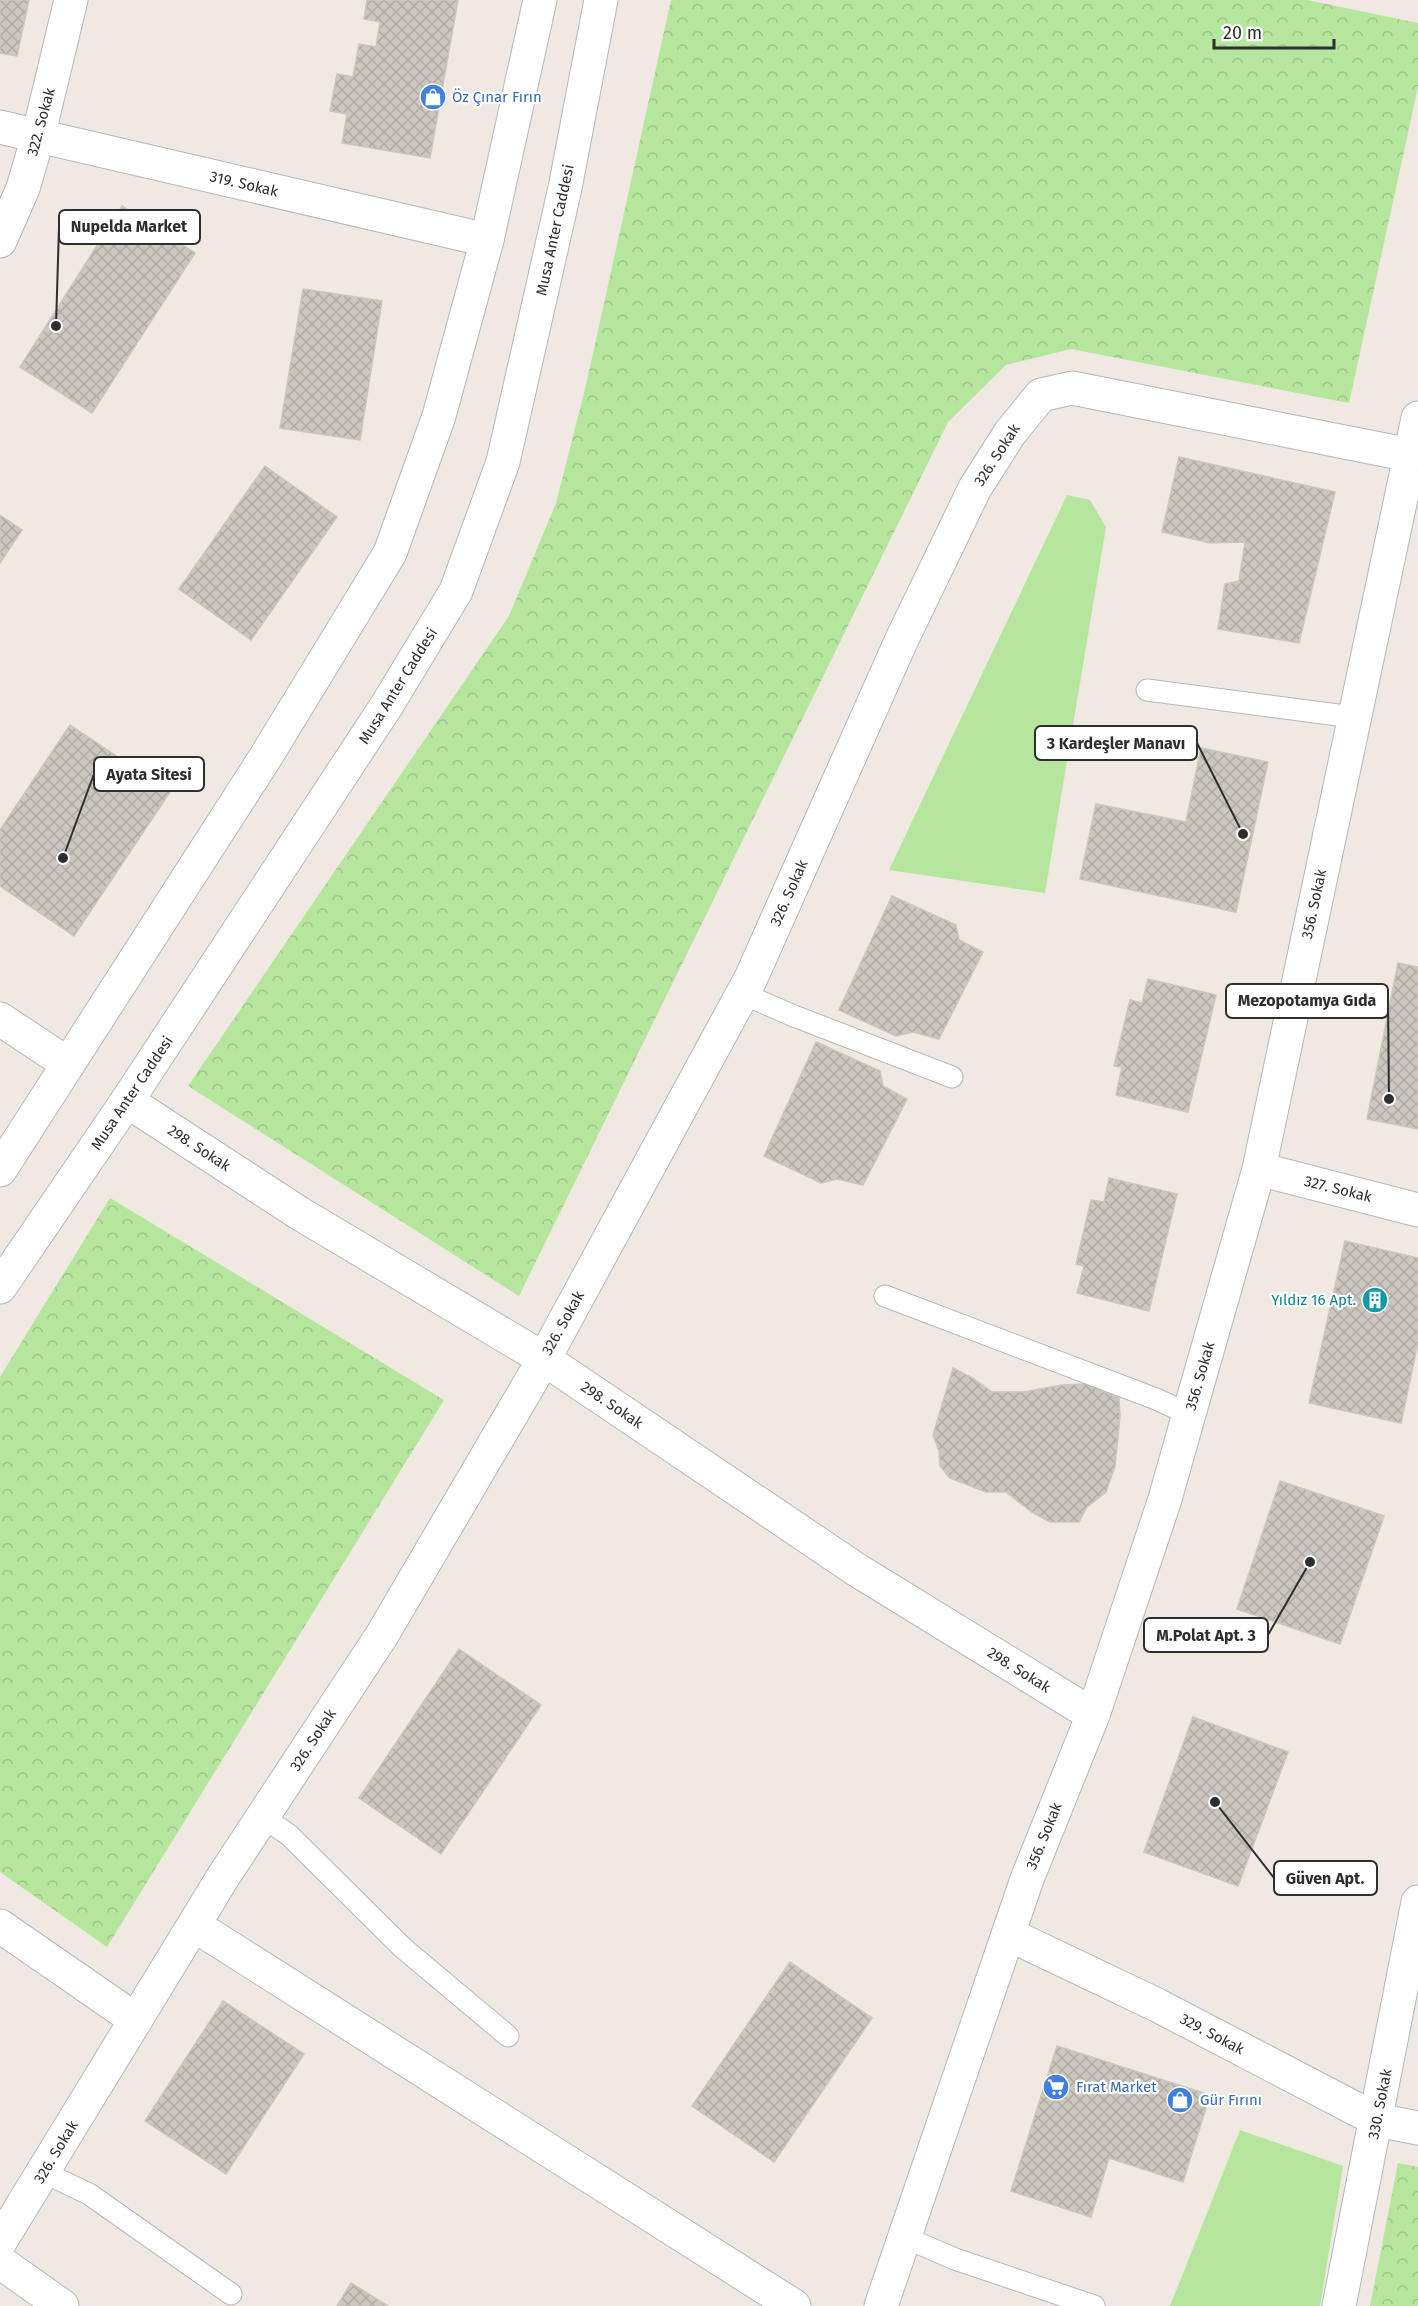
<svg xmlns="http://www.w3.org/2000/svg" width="1418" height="2306" font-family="'Fira Sans',sans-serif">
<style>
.grass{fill:#b6e59e}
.forest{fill:url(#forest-crowns)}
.building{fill:url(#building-cross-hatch);stroke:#cbc5ba;stroke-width:1.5}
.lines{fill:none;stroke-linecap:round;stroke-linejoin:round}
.service-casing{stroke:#b4b7c1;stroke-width:23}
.minor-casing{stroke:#b4b7c1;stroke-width:35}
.secondary-casing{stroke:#b4b7c1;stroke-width:35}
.service{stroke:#fff;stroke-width:21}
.minor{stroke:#fff;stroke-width:33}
.secondary{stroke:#fff;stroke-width:33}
.labels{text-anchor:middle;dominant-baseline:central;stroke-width:4.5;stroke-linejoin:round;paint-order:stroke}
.shop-label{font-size:15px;fill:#366cbe;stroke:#fff;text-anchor:start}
.street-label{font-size:15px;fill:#2e2e2e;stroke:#fff}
.culture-label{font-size:15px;fill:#0d838f;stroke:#fff;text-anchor:end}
.leader{fill:none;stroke:#2e2e2e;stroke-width:2}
.callout-dot{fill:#2e2e2e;stroke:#fff;stroke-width:2}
.callout{fill:#fff;stroke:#2e2e2e;stroke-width:2}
.callout-label{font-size:16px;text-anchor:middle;font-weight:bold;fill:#2e2e2e}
</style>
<defs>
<pattern id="forest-crowns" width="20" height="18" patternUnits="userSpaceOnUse" patternTransform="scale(1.5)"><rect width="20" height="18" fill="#b6e59e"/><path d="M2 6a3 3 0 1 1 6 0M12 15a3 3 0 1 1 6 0" fill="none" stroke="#9dc588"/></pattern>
<pattern id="building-cross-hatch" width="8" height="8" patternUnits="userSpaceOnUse" patternTransform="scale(1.5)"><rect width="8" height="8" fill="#cbc7bf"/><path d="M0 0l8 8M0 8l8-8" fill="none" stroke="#afaba4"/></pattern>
</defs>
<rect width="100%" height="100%" fill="#efe9e1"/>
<path class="grass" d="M1067,495l23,5 16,27 -61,366 -156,-23z
M1240,2130l103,36 -23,140h-150z"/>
<path class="forest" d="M671,0h636l111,23v64l-69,316 -278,-54 -65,16 -58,57 -429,874 -331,-210 321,-470 47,-113 30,-118z
M110,1198l334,202 -337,547 -107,-75v-495z
M1398,2163l20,4v139h-48z"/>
<path class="building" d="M0,0h29l-12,56 -17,-3z
M367,0h91l-28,158 -88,-15 5,-29 -17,-3 7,-37 16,3 6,-33 17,3 4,-25 -16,-3z
M122,206l73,47 -103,160 -72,-46z
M303,289l79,12 -22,139 -80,-12z
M1179,457l156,35 -36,151 -81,-14 7,-45 14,-3 6,-39 -35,1 -48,-11z
M265,466l72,51 -86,123 -72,-51z
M0,515l22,15 -22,33z
M70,725l100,67 -96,144 -74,-50v-56z
M1201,748l67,14 -32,150 -156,-33 16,-75 90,18z
M892,896l64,29 3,15 24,12 -44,87 -26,-7 -17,4 -57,-26z
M1398,963l20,4v162l-51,-10z
M1148,979l68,16 -28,117 -72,-17 6,-28 -8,-1 16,-66 12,3z
M816,1042l64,29 3,15 24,13 -44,86 -26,-6 -16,4 -57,-27z
M1109,1178l68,16 -28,117 -72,-18 7,-27 -8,-2 15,-64 13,2z
M1345,1241l73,17v85l-17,80 -92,-20z
M953,1368l21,11 18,13h32l38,-7 24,-1 33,14 1,18 -5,50 -9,26 -19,15 -8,15h-29l-18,-10 -26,-20h-20l-36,-14 -10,-12 -1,-15 -6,-16z
M1280,1481l104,35 -44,128 -103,-35z
M459,1649l82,56 -100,149 -82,-56z
M1193,1717l95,35 -50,134 -94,-34z
M790,1962l82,56 -98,144 -82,-56z
M223,2001l81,53 -78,120 -81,-53z
M1057,2046l153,49 -27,87 -74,-24 -18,59 -80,-26z
M351,2283l37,23h-51z"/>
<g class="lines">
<defs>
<path id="service" d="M1147,690l206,27
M743,994l51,22 158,61
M885,1296l271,103 33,15
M263,1817l26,18 114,113 105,88
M43,2172l46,22 142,100
M904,2237l51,22 139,47"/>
<path id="minor" d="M0,127l487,113
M0,241l23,-53 15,-51 33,-137
M0,1019l68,45
M127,1101l172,112 245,146 313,211 236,145
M1259,1169l159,41
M194,1925l600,381
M0,1926l136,94
M1008,1934l149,71 220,115 41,8
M0,2242l223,-365 159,-242 162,-276 207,-381 151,-339 73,-151 35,-55 31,-38 31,-7 338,67
M0,2262l62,44
M881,2306l146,-427 66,-164 72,-216 24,-85 70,-245 159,-751
M1339,2306l79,-404"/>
<path id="secondary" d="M0,1170l265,-412 125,-205 49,-137 48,-176 53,-240
M0,1287l127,-186 260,-396 69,-114 47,-129 62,-274 36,-188"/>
</defs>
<use href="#service" class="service-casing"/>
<use href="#minor" class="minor-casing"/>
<use href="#secondary" class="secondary-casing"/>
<use href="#service" class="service"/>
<use href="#minor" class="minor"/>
<use href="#secondary" class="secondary"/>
</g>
<defs>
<symbol id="shop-disc" viewBox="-11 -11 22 22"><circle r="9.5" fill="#3f7fe0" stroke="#fff"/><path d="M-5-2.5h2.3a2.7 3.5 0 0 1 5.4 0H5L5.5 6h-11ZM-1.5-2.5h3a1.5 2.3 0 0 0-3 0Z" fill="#fff"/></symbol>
<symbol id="building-disc" viewBox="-11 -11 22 22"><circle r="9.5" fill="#0f9aa8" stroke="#fff"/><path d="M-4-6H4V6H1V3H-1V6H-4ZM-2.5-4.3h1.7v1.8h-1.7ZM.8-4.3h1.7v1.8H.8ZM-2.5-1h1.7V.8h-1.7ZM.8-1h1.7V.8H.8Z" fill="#fff"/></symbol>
<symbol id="supermarket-disc" viewBox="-11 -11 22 22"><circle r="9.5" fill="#3f7fe0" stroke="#fff"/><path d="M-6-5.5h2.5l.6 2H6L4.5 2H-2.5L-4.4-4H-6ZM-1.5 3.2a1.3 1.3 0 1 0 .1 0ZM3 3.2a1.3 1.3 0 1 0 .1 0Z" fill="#fff"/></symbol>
</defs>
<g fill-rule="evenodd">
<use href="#shop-disc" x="418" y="82" width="30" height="30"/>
<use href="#building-disc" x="1360" y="1285" width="30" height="30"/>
<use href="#supermarket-disc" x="1041" y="2072" width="30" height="30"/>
<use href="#shop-disc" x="1165" y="2085" width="30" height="30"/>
</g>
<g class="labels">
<g class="shop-label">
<text x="452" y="97">Öz Çınar Fırın</text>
<text x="1076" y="2087">Fırat Market</text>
<text x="1200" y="2100">Gür Fırını</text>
</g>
<g class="street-label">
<text transform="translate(41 122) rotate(-75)">322. Sokak</text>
<text transform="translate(244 184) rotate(13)">319. Sokak</text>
<text transform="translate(555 230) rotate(-78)">Musa Anter Caddesi</text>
<text transform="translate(997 455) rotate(-57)">326. Sokak</text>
<text transform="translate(398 686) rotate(-58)">Musa Anter Caddesi</text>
<text transform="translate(789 893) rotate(-66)">326. Sokak</text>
<text transform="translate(1314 904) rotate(-78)">356. Sokak</text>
<text transform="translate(132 1093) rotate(-56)">Musa Anter Caddesi</text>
<text transform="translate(199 1148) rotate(33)">298. Sokak</text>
<text transform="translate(1338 1189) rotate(14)">327. Sokak</text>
<text transform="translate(563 1323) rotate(-61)">326. Sokak</text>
<text transform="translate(1200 1376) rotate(-74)">356. Sokak</text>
<text transform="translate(612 1405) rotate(34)">298. Sokak</text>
<text transform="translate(1019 1670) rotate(32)">298. Sokak</text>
<text transform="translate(313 1740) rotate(-57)">326. Sokak</text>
<text transform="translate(1044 1836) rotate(-68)">356. Sokak</text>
<text transform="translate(1212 2034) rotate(28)">329. Sokak</text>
<text transform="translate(1380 2104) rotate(-79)">330. Sokak</text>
<text transform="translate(56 2152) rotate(-59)">326. Sokak</text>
</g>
<g class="culture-label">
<text x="1356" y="1300">Yıldız 16 Apt.</text>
</g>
</g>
<path class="leader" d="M56 326L59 227M1243 834L1197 743M63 858L94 774M1389 1099L1388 1001M1310 1562L1268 1635M1215 1802L1274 1878"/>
<g class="callout-dot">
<circle cx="56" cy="326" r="6"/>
<circle cx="1243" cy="834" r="6"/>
<circle cx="63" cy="858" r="6"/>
<circle cx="1389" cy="1099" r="6"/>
<circle cx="1310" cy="1562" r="6"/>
<circle cx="1215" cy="1802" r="6"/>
</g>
<g class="callout">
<rect x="59" y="210" width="141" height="34" rx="6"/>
<rect x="1035" y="726" width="162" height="34" rx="6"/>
<rect x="94" y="757" width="110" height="34" rx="6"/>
<rect x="1226" y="984" width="162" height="34" rx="6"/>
<rect x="1144" y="1618" width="124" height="34" rx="6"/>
<rect x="1274" y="1861" width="103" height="34" rx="6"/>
</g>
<g class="callout-label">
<text x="129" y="232">Nupelda Market</text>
<text x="1116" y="749">3 Kardeşler Manavı</text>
<text x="149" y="780">Ayata Sitesi</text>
<text x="1307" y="1006">Mezopotamya Gıda</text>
<text x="1206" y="1641">M.Polat Apt. 3</text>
<text x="1325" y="1884">Güven Apt.</text>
</g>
<path d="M1214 39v9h120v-9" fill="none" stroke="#2e2e2e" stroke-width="3"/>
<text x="1223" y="39" font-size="18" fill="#2e2e2e" stroke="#ffffff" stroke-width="4.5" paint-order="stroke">20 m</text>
</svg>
